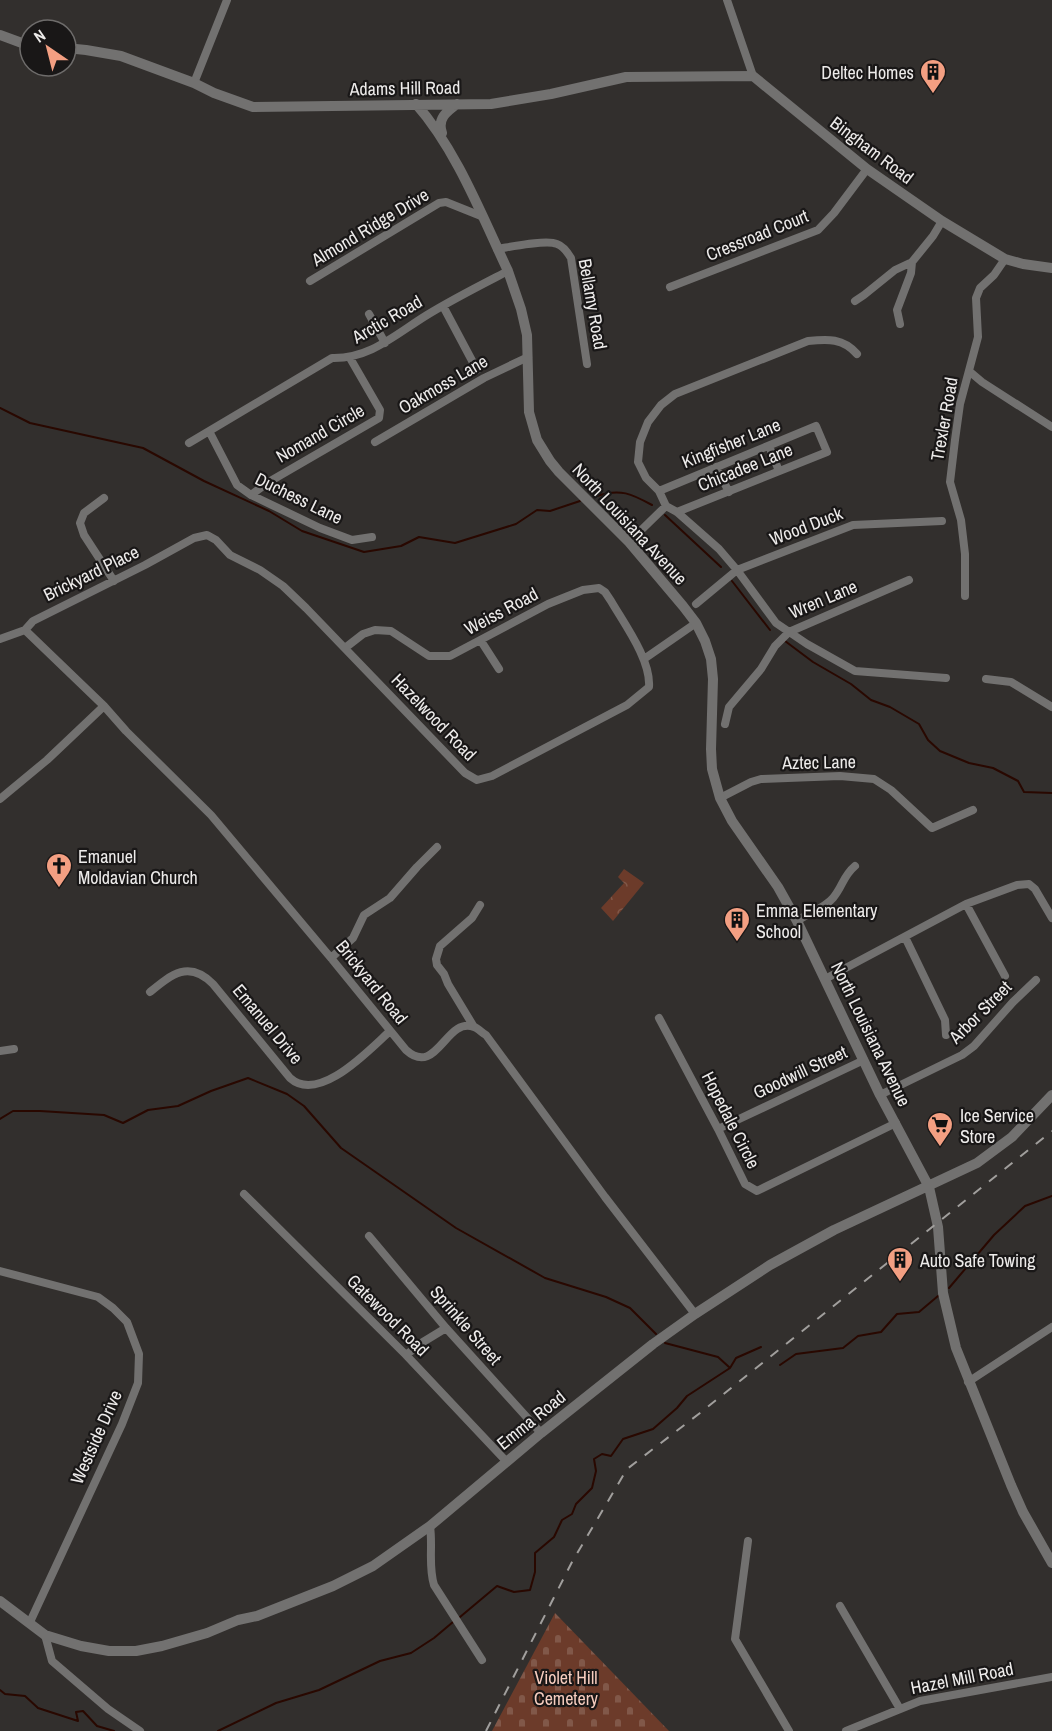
<svg xmlns="http://www.w3.org/2000/svg" width="1052" height="1731" font-family="'Archivo Narrow',sans-serif">
<style>
.cemetery{fill:url(#cemetery-stones)}
.park{fill:url(#park-crowns)}
.lines{fill:none;stroke-linecap:round;stroke-linejoin:round}
.stream{stroke:#290800;stroke-width:2}
.minor{stroke:#727170;stroke-width:8}
.tertiary{stroke:#727170;stroke-width:10}
.rail{stroke:#a19f9d;stroke-width:2;stroke-dasharray:10 10;stroke-linecap:butt}
.labels{text-anchor:middle;dominant-baseline:central;stroke-width:4.5;stroke-linejoin:round;paint-order:stroke}
.poi-label{font-size:18px;fill:#edebea;stroke:#191717;text-anchor:start}
.street-label{font-size:18px;fill:#edebea;stroke:#191717}
.park-label{font-size:18px;fill:#f7cdbf;stroke:#191717}
</style>
<defs>
<pattern id="cemetery-stones" width="16" height="16" patternUnits="userSpaceOnUse" patternTransform="scale(1.5)"><rect width="16" height="16" fill="#6c3b2a"/><path d="M2 7V4a2 2 0 0 1 4 0v3zM10 15v-3a2 2 0 0 1 4 0v3z" fill="#815849"/></pattern>
<pattern id="park-crowns" width="20" height="18" patternUnits="userSpaceOnUse" patternTransform="scale(1.5)"><rect width="20" height="18" fill="#6c3b2a"/><path d="M2 6a3 3 0 1 1 6 0M12 15a3 3 0 1 1 6 0" fill="none" stroke="#815849"/></pattern>
</defs>
<rect width="100%" height="100%" fill="#322f2d"/>
<path class="cemetery" d="M555,1613l114,118h-177z"/>
<path class="park" d="M624,869l20,14 -31,38 -12,-13 23,-25 -6,-6z"/>
<g class="lines">
<path class="stream" d="M0,408l30,15 113,25 61,33 65,30 33,20 62,21 37,-6 18,-9 36,6 61,-19 21,-14 13,1 30,-10
M597,496c23,-8 35,-2 55,9
M665,515l56,52
M732,581l38,49
M785,641l28,21 38,22 20,16 19,7 29,17 9,16 12,11 29,12 24,5 25,13 6,11 28,1
M0,1119l13,-8h27l64,4 19,8 25,-13 30,-4 33,-15 37,-13 39,16 17,12 37,42 115,80 89,50 61,19 24,11 26,26
M949,1288l45,-53 31,-29 27,-10
M665,1343l53,14 11,10
M780,1365l16,-11 47,-6 15,-12 23,-4 16,-18 22,-2 19,-16
M460,1617l37,-31 17,6 16,-2 5,-18v-19l19,-16 8,-17 10,-6 4,-10 16,-16 4,-17 -2,-12 8,-5 9,2 12,-17 30,-10 24,-21 10,-12 43,-28 6,-10 25,-11
M0,1690l5,4 20,2 13,12 40,13 -2,-9 7,-1 14,15 17,5
M218,1731l58,-28 43,-13 61,-29 31,-8 23,-15 19,-16"/>
<path class="minor" d="M727,0l26,76
M194,83l33,-83
M497,249c13,-2 50,-10 60,-5 6,2 11,9 14,14l16,106
M310,281l129,-78 7,-1 35,14
M670,287l148,-57 16,-17 33,-44
M855,301l9,-6 31,-25 17,-8 21,-26 9,-15
M443,306l34,64
M369,314l16,29
M900,324l-3,-14 14,-37 1,-11
M857,354c-14,-16 -29,-15 -49,-13l-133,53 -14,11 -13,17 -8,20 -2,20 8,16 13,13 7,15 11,6 42,37 18,21 39,53 31,21 48,27 91,7
M969,371l13,11 70,45
M209,431l28,54 14,10 69,33 32,12 20,-3
M375,442l109,-64 44,-21
M189,443l143,-85c38,1 64,-24 95,-43 26,-16 54,-30 81,-44
M769,446l10,25
M716,467l13,25
M659,491l157,-65 11,26 -150,60
M251,495l16,-12 112,-65 1,-8 -30,-52
M104,498l-20,15 -4,10 4,12 30,46
M629,542l37,-36
M965,596v-42l-4,-34 -11,-38 5,-42 5,-36 18,-67 -2,-39 4,-10 14,-13 11,-16
M696,604l41,-34 116,-45 89,-4
M25,630l79,76 22,25 85,84 120,143 75,92c31,28 40,-34 68,-23 4,1 8,6 12,8l119,162 90,117
M0,639l25,-9 8,-9 112,-56 49,-27 13,-3 9,5 14,15 30,15 23,16 23,22 159,165 12,7 15,-4 135,-71 22,-18c2,-27 -24,-62 -38,-86l-6,-9 -6,-4 -16,2 -35,14 -98,52h-21l-38,-25 -16,-1 -12,4 -18,14
M481,641l18,28
M644,659l52,-36
M986,679l25,3 41,25
M725,724l4,-17 32,-38 14,-23 14,-14 120,-52
M720,798l31,-16 10,-3 79,-3 34,3 17,11 41,38 41,-18
M0,799l47,-39 57,-54
M966,904l39,72
M797,921c11,-8 28,-13 36,-23 10,-12 10,-22 22,-32
M905,937l40,83 1,15
M331,958l22,-20 11,-23 26,-17 27,-31 20,-20
M825,979l141,-75 51,-19 12,-1 6,5 17,29
M150,992c22,-18 39,-32 63,-8l77,94c29,26 79,-28 100,-47
M659,1018l59,111 27,55 12,7 139,-68
M474,1027l-26,-43 -4,-10 -7,-9 -1,-6 4,-13 32,-28 8,-13
M0,1051l14,-2
M880,1095l82,-40 12,-9 39,-44 23,-22
M718,1129l146,-69
M244,1194l162,161 100,106
M369,1236l77,92 95,105
M0,1271l98,26 15,11 14,14 12,32 -1,29 -16,41 -92,198
M406,1355l17,-13 23,-14
M968,1382l84,-55
M430,1526c3,20 -2,40 4,59l48,75
M748,1541l-13,98 54,92
M840,1606l60,103
M45,1635l7,26 56,48 32,22
M846,1731l74,-30 132,-24"/>
<path class="tertiary" d="M0,35l30,11
M66,48l20,2 35,6 73,27 20,10 39,14 238,-3 60,-10 75,-17 127,-1 114,93 75,52 63,38 18,5 29,4
M416,104c40,45 66,112 92,167l13,38 6,26 2,77 8,28 13,21 9,11 70,70 54,64 13,17 9,18 6,18 2,20 -2,70 1,20 8,29 12,23 46,66 19,34 83,174 49,92 9,40 5,66 13,55 55,137 12,27 29,51
M442,133c-5,-14 4,-21 15,-29
M0,1601l45,34 36,11 28,5h27l26,-5 45,-13 31,-13 19,-4 76,-30 40,-20 57,-40 111,-93 112,-89 42,-30 75,-49 64,-35 143,-67 35,-26 40,-42"/>
<path class="rail" d="M486,1731l86,-169 55,-93 73,-56 352,-282"/>
</g>
<defs>
<symbol id="building-pin" viewBox="-11 -11 22 30"><path d="M0 17L-7.5 6A9.5 9.5 0 1 1 7.5 6Z" fill="#f39f82" stroke="#191717"/><path d="M-4-6H4V6H1V3H-1V6H-4ZM-2.5-4.3h1.7v1.8h-1.7ZM.8-4.3h1.7v1.8H.8ZM-2.5-1h1.7V.8h-1.7ZM.8-1h1.7V.8H.8Z" fill="#111"/></symbol>
<symbol id="church-pin" viewBox="-11 -11 22 30"><path d="M0 17L-7.5 6A9.5 9.5 0 1 1 7.5 6Z" fill="#f39f82" stroke="#191717"/><path d="M-1.2-6h2.4v3.5h3.3v2.4h-3.3V6h-2.4V-.1h-3.3v-2.4h3.3Z" fill="#111"/></symbol>
<symbol id="supermarket-pin" viewBox="-11 -11 22 30"><path d="M0 17L-7.5 6A9.5 9.5 0 1 1 7.5 6Z" fill="#f39f82" stroke="#191717"/><path d="M-6-5.5h2.5l.6 2H6L4.5 2H-2.5L-4.4-4H-6ZM-1.5 3.2a1.3 1.3 0 1 0 .1 0ZM3 3.2a1.3 1.3 0 1 0 .1 0Z" fill="#111"/></symbol>
</defs>
<g fill-rule="evenodd">
<use href="#building-pin" x="918" y="57" width="30" height="40"/>
<use href="#church-pin" x="44" y="851" width="30" height="40"/>
<use href="#building-pin" x="722" y="905" width="30" height="40"/>
<use href="#supermarket-pin" x="925" y="1110" width="30" height="40"/>
<use href="#building-pin" x="885" y="1245" width="30" height="40"/>
</g>
<g class="labels">
<g class="poi-label">
<text x="914" y="72" text-anchor="end">Deltec Homes</text>
<text x="78" y="856">Emanuel<tspan x="78" dy="21">Moldavian Church</tspan></text>
<text x="756" y="910">Emma Elementary<tspan x="756" dy="21">School</tspan></text>
<text x="960" y="1115">Ice Service<tspan x="960" dy="21">Store</tspan></text>
<text x="920" y="1260">Auto Safe Towing</text>
</g>
<g class="street-label">
<text transform="translate(405 88) rotate(-1)">Adams Hill Road</text>
<text transform="translate(872 150) rotate(37)">Bingham Road</text>
<text transform="translate(370 227) rotate(-31)">Almond Ridge Drive</text>
<text transform="translate(757 235) rotate(-22)">Cressroad Court</text>
<text transform="translate(593 304) rotate(80)">Bellamy Road</text>
<text transform="translate(387 319) rotate(-30)">Arctic Road</text>
<text transform="translate(443 384) rotate(-30)">Oakmoss Lane</text>
<text transform="translate(944 419) rotate(-80)">Trexler Road</text>
<text transform="translate(320 433) rotate(-30)">Nomand Circle</text>
<text transform="translate(731 443) rotate(-22)">Kingfisher Lane</text>
<text transform="translate(745 467) rotate(-22)">Chicadee Lane</text>
<text transform="translate(299 498) rotate(26)">Duchess Lane</text>
<text transform="translate(630 524) rotate(47)">North Louisiana Avenue</text>
<text transform="translate(806 526) rotate(-21)">Wood Duck</text>
<text transform="translate(91 573) rotate(-26)">Brickyard Place</text>
<text transform="translate(823 599) rotate(-23)">Wren Lane</text>
<text transform="translate(501 611) rotate(-28)">Weiss Road</text>
<text transform="translate(434 717) rotate(46)">Hazelwood Road</text>
<text transform="translate(819 762) rotate(-1)">Aztec Lane</text>
<text transform="translate(372 982) rotate(51)">Brickyard Road</text>
<text transform="translate(980 1012) rotate(-45)">Arbor Street</text>
<text transform="translate(268 1024) rotate(50)">Emanuel Drive</text>
<text transform="translate(871 1034) rotate(64)">North Louisiana Avenue</text>
<text transform="translate(800 1072) rotate(-25)">Goodwill Street</text>
<text transform="translate(731 1120) rotate(63)">Hopedale Circle</text>
<text transform="translate(388 1315) rotate(45)">Gatewood Road</text>
<text transform="translate(466 1325) rotate(49)">Sprinkle Street</text>
<text transform="translate(531 1420) rotate(-39)">Emma Road</text>
<text transform="translate(96 1437) rotate(-66)">Westside Drive</text>
<text transform="translate(962 1678) rotate(-11)">Hazel Mill Road</text>
</g>
<g class="park-label">
<text x="566" y="1677">Violet Hill<tspan x="566" dy="21">Cemetery</tspan></text>
</g>
</g>
<g transform="translate(48 48) rotate(325)"><circle r="28" fill="#191717" stroke="#6e6c6b" stroke-width="1.5"/>
<path d="M0-4.5L10 22L0 15L-10 22Z" fill="#f39f82"/>
<text y="-9" font-size="16" font-weight="bold" text-anchor="middle" fill="#edebea">N</text>
</g>
</svg>
